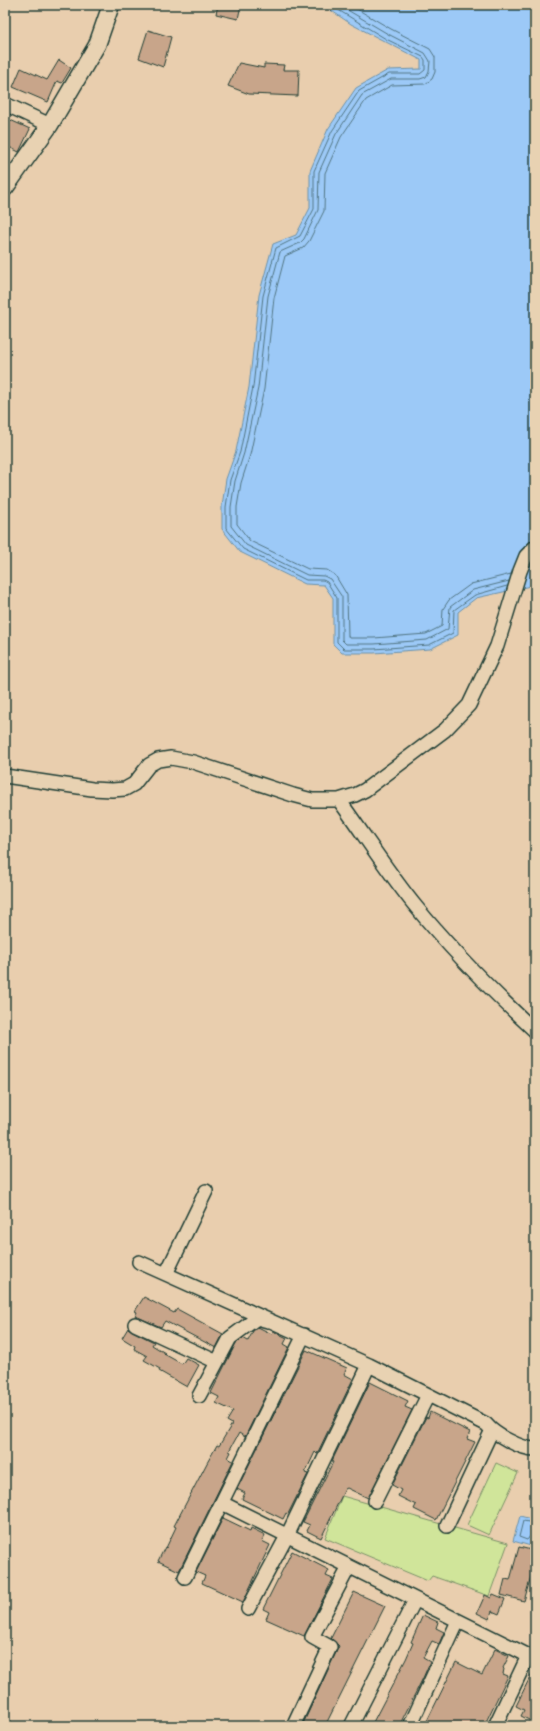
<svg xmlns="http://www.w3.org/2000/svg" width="540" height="1731" font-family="'Indie Flower',sans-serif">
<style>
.green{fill:#d0e59a;stroke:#789167}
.water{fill:#9cc9f7;stroke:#6a91a9}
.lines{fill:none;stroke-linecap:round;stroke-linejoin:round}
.shore{stroke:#517582;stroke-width:1}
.building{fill:#c8a58a;stroke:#1f3d34}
.minor-casing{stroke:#1f3d34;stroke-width:16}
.tertiary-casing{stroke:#1f3d34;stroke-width:19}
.minor{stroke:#e8d2b2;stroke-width:13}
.tertiary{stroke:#e8d2b2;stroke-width:16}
</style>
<rect width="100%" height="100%" fill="#e9ceae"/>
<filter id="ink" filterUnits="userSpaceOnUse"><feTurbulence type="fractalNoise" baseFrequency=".025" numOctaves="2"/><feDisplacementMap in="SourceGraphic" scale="8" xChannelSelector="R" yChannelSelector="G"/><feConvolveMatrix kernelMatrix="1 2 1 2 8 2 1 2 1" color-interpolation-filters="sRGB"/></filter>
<g filter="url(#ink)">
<path class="green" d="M496,1463l22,10 -29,62 -22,-10z
M342,1496l166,47 -19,53 -57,-20 -4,5 -103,-43z"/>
<path class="water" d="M323,5h212v580l-59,13 -18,14v23l-28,14 -56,4h-32l-9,-9v-46l-9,-13 -19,-1 -65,-32 -18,-23v-23l4,-27 10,-28 13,-64 10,-92 14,-51 23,-9 14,-27v-37l18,-42 28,-41 32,-18 33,-1v-9l-70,-36z
M520,1516l15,4v12l-4,14 -18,-5z"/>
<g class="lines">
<path class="shore" d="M330,5l56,34 37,18 2,3v10l-5,4h-31l-30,17 -27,40 -18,40v38l-14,27 -24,12 -13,48 -10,91 -13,65 -10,28 -4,27v21l17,21 63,31h17l4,2 10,16v44l7,7h30l55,-4 24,-12 1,-23 21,-15 32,-9
M339,5l49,29 37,19 5,8 -1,10 -3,6 -6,2h-29l-29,16 -26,39 -17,38 -1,38 -14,29 -4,4 -20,9 -12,44 -10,92 -14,65 -9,28 -4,26v19l15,19 61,30 17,1 6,3 12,18v43l4,4h28l53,-4 21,-11 2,-22 23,-17 36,-9
M350,5l41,24 39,20 5,8v15l-3,7 -7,5 -33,1 -26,15 -25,37 -16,36 -1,38 -15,30 -6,7 -18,8 -11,42 -10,91 -14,66 -9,28 -4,24v17l13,17 58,28 19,1 8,5 12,20 1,41 1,2h25l52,-4 16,-8 1,-17 6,-9 22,-16 40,-10
M535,1523l-12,-2 -4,16 8,3 4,-5 4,-1"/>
</g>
<path class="building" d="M218,5h23l-3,14 -22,-5z
M148,30l23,7 -8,30 -24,-9z
M59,60l12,8 -9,15 -5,-2 -9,21 -35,-15 8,-19 26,12z
M239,63l25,5v-4l20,1 -1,5h16l-1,26 -49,-2 -21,-8z
M8,119l22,10 -11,23 -14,-7v-20z
M144,1297l30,16 3,-4 46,25 -7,14 -51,-27 -4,6 -26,-11 2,-4 -2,-1z
M258,1327l14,7 1,-3 14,7 -3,6 5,3 -44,90 -6,-4 -10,18 2,1 -3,6 5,3 -54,110 -21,-10 7,-14 1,1 10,-21 -2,-1 33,-63 10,-18 2,1 13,-22 -5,-3 6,-10 -17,-8 3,-6 -8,-4 25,-50 7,-5 5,3 5,-10z
M128,1328l4,3 22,11 -2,3 13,8 -1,1 18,10 4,-6 13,7 -12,22 -28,-16 1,-2 -16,-9 3,-4 -13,-7 1,-3 -13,-8z
M306,1350l41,18 -3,6 9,5 -36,75 -2,-2 -10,21 3,1 -20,40 -2,-1 -3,6 -41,-20 3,-6 -8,-4z
M370,1382l38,19 -3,6 7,3 -44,88 -21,-10 -2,1 -24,49 -14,-7 3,-6 -7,-3 30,-60 -1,-1z
M430,1412l40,20 -3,7 8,3 -39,78 -22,-11 2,-4 -18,-9 3,-6 -9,-5 34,-68 2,1z
M223,1518l27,13 1,-3 14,7 -3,6 8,4 -27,57 -41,-19 3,-7 -9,-4z
M519,1547l16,4v11l-11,39 -23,-6 4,-16 5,1z
M292,1551l37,19 -3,6 7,3 -29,57 -38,-17 3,-7 -6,-3z
M354,1592l31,14 -60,120h-23l37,-80 -8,-8z
M493,1594l12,5 -6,15 -7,-3 -3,8 -12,-6 8,-18 6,3z
M423,1615l15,7 -2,6 8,4 -5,12 -7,-3 -9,17 7,4 -7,16 -24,48h-28l35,-67 7,-16 -2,-1z
M495,1649l14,7 -6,12 1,1 -1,5 5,2 -24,50h-48l-9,-5 29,-59 26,13z
M535,1667v56l-14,-7 3,-6 -8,-4z"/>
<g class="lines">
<defs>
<path id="minor" d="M5,104l45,21
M5,776l87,13 20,1 13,-1 9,-5 15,-19 9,-5 13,-2 22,4 100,33 19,5h27l16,-5 10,-5 80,-60 24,-25 28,-59 23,-75 6,-15 9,-9
M339,800c26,36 50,74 78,108 36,44 76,84 118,123
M139,1262l230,103 117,59c9,11 35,25 49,25
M166,1274l40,-83
M135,1324l82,38
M199,1396l31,-58 27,-20 11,3
M375,1501l53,-106
M222,1503l313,156
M447,1526l45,-96
M185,1577l119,-242
M248,1609l39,-73 82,-171
M293,1726l37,-79 -18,-10 37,-70
M351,1726l64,-126
M410,1726l48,-105
M495,1726l33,-70"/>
<path id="tertiary" d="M5,188l45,-63 47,-80 14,-40"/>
</defs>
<use href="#minor" class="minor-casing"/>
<use href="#tertiary" class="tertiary-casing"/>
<use href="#minor" class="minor"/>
<use href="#tertiary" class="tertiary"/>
</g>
</g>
<rect width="540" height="1731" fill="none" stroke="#e8d2b2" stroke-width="20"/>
<rect x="10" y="10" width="520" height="1711" fill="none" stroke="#1f3d34" stroke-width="1.5" filter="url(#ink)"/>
</svg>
